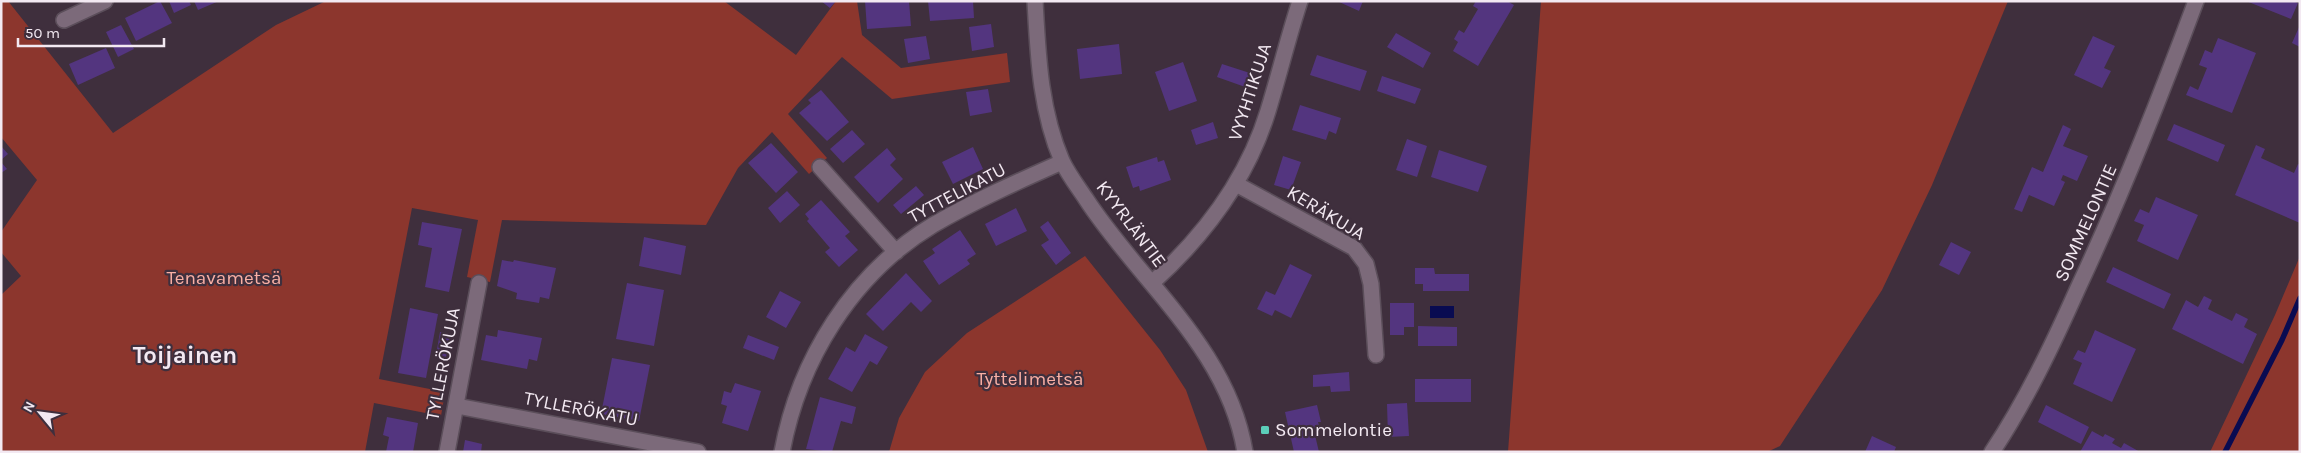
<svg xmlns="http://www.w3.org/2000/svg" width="2301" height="453" font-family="Karla,sans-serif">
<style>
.green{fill:#8c362d}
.water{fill:#090b51}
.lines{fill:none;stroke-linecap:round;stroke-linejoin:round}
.stream{stroke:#090b51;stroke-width:5.5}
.building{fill:#53357f}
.minor-casing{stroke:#5b4e5a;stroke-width:18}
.minor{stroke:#7c6a7a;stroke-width:15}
.poi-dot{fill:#5cceba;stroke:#3f2f3d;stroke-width:2}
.labels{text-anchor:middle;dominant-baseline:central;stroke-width:4.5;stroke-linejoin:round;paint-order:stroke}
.street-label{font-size:19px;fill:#f3e9f2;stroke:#3f2f3d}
.park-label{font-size:19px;fill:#faafa4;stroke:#3f2f3d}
.poi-label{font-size:19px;fill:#f3e9f2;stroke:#3f2f3d;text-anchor:start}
.district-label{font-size:24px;font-weight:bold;fill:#f3e9f2;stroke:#3f2f3d}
</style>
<rect width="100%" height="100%" fill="#3f2f3d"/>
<path class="green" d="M1,1h7l105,132 163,-108 50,-24h398l72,54 40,-54h21l5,34 39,33 106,-15 3,29 -118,17 -50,-42 -54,57 39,44 -18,16 -37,-42 -34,36 -32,57 -204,-5 -12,62 -23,-5 11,-57 -66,-12 -33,171 66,13 -4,24 -67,-13 -9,49h-364v-157l20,-19 -20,-24v-20l36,-52 -36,-43z
M1541,1h467l-76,184 -50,105 -102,156 -13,6h-259z
M1085,256l75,94 26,40 22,62h-319l10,-34 26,-46 42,-39z
M2300,256v196h-90l65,-137z"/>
<path class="water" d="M1430,306h24v12h-24z"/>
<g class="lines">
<path class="stream" d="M2225,452l57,-112 18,-42"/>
</g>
<path class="building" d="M160,1l12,22 -36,18 -11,-23z
M169,1h20l2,4 -17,8z
M194,1h25l-21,9z
M821,1h15l-6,7z
M865,1h44l2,25 -44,3z
M928,1h45l1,17 -44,3z
M1337,1h26l-4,10z
M1476,1h31l7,4 -36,61 -25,-15 5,-9 -4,-3 5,-9 5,3 14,-24 -5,-3z
M2246,1h46l6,2 -7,16z
M991,24l3,23 -22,4 -3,-24z
M121,25l13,24 -16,8 -12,-25z
M2300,25v22l-8,-4z
M1396,33l35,20 -8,15 -36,-21z
M926,36l4,23 -22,4 -4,-24z
M2093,36l22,10 -11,22 7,3 -9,17 -28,-13z
M2218,38l38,15 -24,60 -46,-18 4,-9 8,4 9,-22 -8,-3 6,-15 7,3z
M1119,44l3,30 -42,5 -3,-30z
M106,48l9,20 -37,17 -9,-21z
M1317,55l50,16 -7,20 -50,-16z
M1183,62l14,39 -28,10 -14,-39z
M1222,64l31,10 -5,14 -31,-11z
M1382,76l39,13 -6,15 -38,-13z
M988,89l4,23 -22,4 -4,-24z
M821,90l28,32 -22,19 -28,-28 12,-10 -3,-3z
M1300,105l41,13 -5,16 -7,-3 -3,9 -34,-10z
M1213,122l5,16 -22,7 -5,-15z
M2174,124l51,21 -7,17 -51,-22z
M2063,125l8,4 -8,17 25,10 -11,25 -14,-6 -2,5 4,2 -11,24 -25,-11 -7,17 -8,-3 18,-42 11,5z
M852,130l13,14 -22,19 -13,-14z
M1407,139l20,7 -10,31 -21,-7z
M771,143l27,29 -22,21 -28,-30z
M2256,145l9,4 -4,9 33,15 4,-9 2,1v58l-65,-28z
M1,146l7,8 -7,6z
M973,147l10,22 -30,15 -11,-22z
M887,148l9,11 -6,6 13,14 -25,24 -24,-26z
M1439,150l48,16 -9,26 -47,-15z
M1283,156l18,6 -10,28 -17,-5z
M1157,157l1,5 6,-2 7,20 -31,11 -1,-5 -6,2 -7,-21z
M1,162l6,7 -6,4z
M916,186l8,9 -23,19 -8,-9z
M787,191l13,14 -20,18 -12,-15z
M2156,197l42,18 -20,45 -41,-19 7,-16 -10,-4 6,-12 9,4z
M821,200l29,32 -5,4 13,14 -19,17 -14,-15 5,-4 -23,-27 2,-2 -4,-5z
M1016,208l11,23 -31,15 -11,-22z
M1048,221l23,32 -15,12 -15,-20 8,-5 -9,-13z
M422,222l40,7 -13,63 -24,-5 7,-39 -14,-3z
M960,230l16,24 -9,6 3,4 -31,21 -16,-24 12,-8 -3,-4z
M644,237l42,9 -5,29 -42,-9z
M1951,242l20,10 -12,23 -20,-10z
M502,260l11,2 1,-2 42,8 -7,31 -9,-2 -1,6 -23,-4 1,-6 -20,-7z
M1290,264l22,11 -21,43 -16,-8 -3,6 -15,-7 9,-18 9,4z
M2113,267l58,27 -7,15 -58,-27z
M1415,268h19l1,6h34v17h-46v-7h-8z
M906,273l26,28 -11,11 -10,-10 -28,29 -17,-17z
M627,283l37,7 -10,56 -38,-7z
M780,291l21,11 -15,26 -20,-11z
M2204,296l8,4 -4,9 24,12 4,-8 12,6 -4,8 13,7 -14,30 -71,-35 14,-29 12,7z
M1390,303h24v24h-10v8h-14z
M410,308l28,6 -12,64 -28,-5z
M1418,326l39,1v19h-39z
M498,330l44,8 -5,23 -8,-2 -2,10 -46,-9 5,-25 11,2z
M2095,330l41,19 -24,53 -39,-18 9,-21 -9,-4 5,-9 7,3z
M440,332l11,2 -5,23 -10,-2z
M865,334l23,13 -11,18 -7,-4 -18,31 -24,-13 18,-32 9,5z
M748,335l31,12 -5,13 -31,-12z
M612,358l38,7 -11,56 -38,-7z
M1349,372l1,19 -19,1 -1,-6 -17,1v-12z
M1415,379h56v23h-56z
M735,383l26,8 -13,40 -26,-8 5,-17 -6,-2 3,-13 7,2z
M820,397l36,10 -4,17 -11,-3 -9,31 -26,-3z
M1407,403l2,33 -21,1 -1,-33z
M1317,405l4,17h-3l2,7 -6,2 5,21h-25l-9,-40z
M2046,405l43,22 -8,17 -43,-22z
M387,417l31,6 -5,29h-27l3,-15 -6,-2z
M2092,431l11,6 2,-3 10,5 -3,4 9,5 3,-5 16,9h-60z
M1872,436l24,11 -2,5h-29z
M465,440l17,4 -1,8h-18z"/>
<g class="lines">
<defs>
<path id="minor" d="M1035,1c3,54 5,109 27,160 6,13 16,26 24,38 54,83 142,149 159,253
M64,20l41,-19
M820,167l76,85
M1236,184l118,64 12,16 5,20 5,71
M1152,283c52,-47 95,-103 116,-172 11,-36 20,-73 32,-110
M457,406l241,46
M447,452l32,-169
M782,452c17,-92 70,-178 151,-227 41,-24 86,-44 129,-63
M1992,452c34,-51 61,-108 86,-164 44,-94 82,-190 118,-287"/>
</defs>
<use href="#minor" class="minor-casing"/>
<use href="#minor" class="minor"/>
</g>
<rect class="poi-dot" x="1260" y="425" width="10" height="10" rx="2.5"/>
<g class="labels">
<g class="street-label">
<text transform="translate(1250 92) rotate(-72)">VYYHTIKUJA</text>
<text transform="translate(957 193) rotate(-28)">TYTTELIKATU</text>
<text transform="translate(1326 213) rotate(31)">KERÄKUJA</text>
<text transform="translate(2086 223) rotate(-66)">SOMMELONTIE</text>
<text transform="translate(1131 224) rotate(53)">KYYRLÄNTIE</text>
<text transform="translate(443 364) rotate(-79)">TYLLERÖKUJA</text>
<text transform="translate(581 409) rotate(11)">TYLLERÖKATU</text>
</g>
<g class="park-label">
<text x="224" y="278">Tenavametsä</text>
<text x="1030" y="379">Tyttelimetsä</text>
</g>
<g class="poi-label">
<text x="1275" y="430">Sommelontie</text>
</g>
<g class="district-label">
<text x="185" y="355">Toijainen</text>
</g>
</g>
<rect width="2301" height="453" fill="none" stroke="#f3e9f2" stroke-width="5"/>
<g transform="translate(40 413) rotate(299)" stroke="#3f2f3d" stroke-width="4" paint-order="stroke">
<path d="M0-4L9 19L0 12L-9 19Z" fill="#f3e9f2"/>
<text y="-8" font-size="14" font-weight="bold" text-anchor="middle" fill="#f3e9f2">N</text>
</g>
<path d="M18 38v8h146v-8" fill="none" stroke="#f3e9f2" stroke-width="2.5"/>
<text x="25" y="38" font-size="15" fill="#f3e9f2" stroke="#3f2f3d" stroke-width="4" paint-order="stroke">50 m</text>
</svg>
